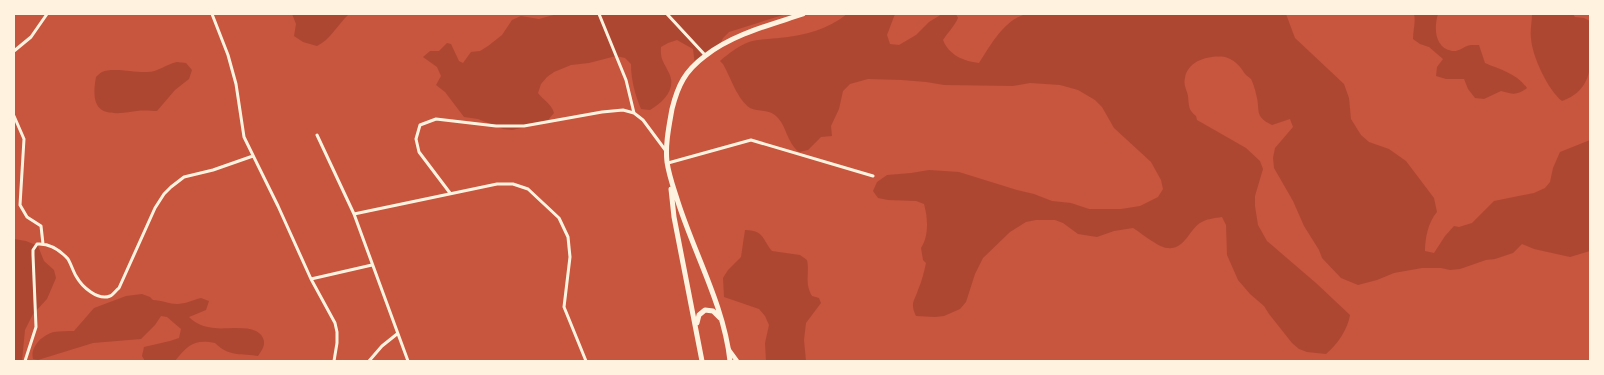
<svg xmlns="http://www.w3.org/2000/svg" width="1604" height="375" font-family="Poppins,sans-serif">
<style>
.green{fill:#ae4732}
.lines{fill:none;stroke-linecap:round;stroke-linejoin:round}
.minor{stroke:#fff3e0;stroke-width:3}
.secondary{stroke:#fff3e0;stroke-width:4.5}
.primary{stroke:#fff3e0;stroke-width:5}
</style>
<rect width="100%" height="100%" fill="#c8553d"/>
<path class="green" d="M292,14h57c-11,10 -19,26 -32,32l-14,-4 -9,-6 2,-12z
M557,14h229l-57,18 -6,6 -4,9 -24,18 -2,-16 -16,-9 -9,3 -7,4c-1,13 3,15 8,26 8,16 -6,29 -19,37l-9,-1c-6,-15 -10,-29 -10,-45l-6,-6 -9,-2 -27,7 -18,2 -17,7 -7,5 -6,7 -3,9c6,8 13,10 16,20l-6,7 -18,6 -18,4 -9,-1 -25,-10 -14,-2 -19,-25 -9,-7 5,-9 -4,-9 -14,-10 7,-6h9l8,-8 4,1 8,17 4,2 8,-11 9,-1 8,-5 14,-11 10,-15 9,-4 18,3z
M847,14h48l-8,21 3,9 9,1 17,-10 13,-13 13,-8h14l2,4c-4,9 -10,14 -15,22 6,15 20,21 36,23 12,-18 25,-44 48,-49h259l9,24 49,46 5,14 2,21 10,16 8,7 20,7 17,12 28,37 3,14c-9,10 -12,27 -12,39l9,2 11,-17 9,-10 5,1 13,-4 22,-22 40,-8 11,-5 5,-6 3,-14 7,-16 30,-12v111l-20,6 -36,-8 -12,-5 -9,9 -18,6 -9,1 -26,9 -10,1 -9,-2h-19l-28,5 -17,7 -19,5 -17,-7 -19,-20 -3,-8 -15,-24 -11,-25 -19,-33 -1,-10 2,-10 18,-21 -3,-8 -18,6c-19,-9 -11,-15 -16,-31 -1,-5 -3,-11 -5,-15 -3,-3 -6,-4 -8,-8 -4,-6 -10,-12 -18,-14 -15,-2 -37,3 -40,21 -2,7 2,12 3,18 1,9 0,14 8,20l1,4 49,28 14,13 3,8 -8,27v10l3,19 9,16 49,42 34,32c-2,14 -13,30 -24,39l-19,-2 -8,-3 -7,-6 -23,-29 -5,-8 -14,-12 -12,-14 -11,-25 -1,-30 -4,-8c-7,1 -16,2 -22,6 -12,8 -15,27 -33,25 -9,-1 -26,-15 -34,-20l-19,3 -17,6 -19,-3 -15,-11 -8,-3h-19l-10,2 -16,10 -27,26 -8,16 -9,28 -6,7 -16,7 -9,1 -19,-1c-6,-13 -2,-14 2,-26 4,-9 6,-18 8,-27l-3,-3 -2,-12c8,-12 7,-30 3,-44l-8,-3 -28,-1 -10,-2 -5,-7 4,-9 10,-7 24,-2 18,-3 30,2 58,18 17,4 18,7 19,2 18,6h32l19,-3 18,-9 5,-8 -2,-9 -10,-18 -37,-34 -12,-21 -7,-7 -17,-10 -18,-5 -30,-2 -17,3 -69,-1 -18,-3 -24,-2 -34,-1 -18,5 -7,7 -4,18 -8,17 1,10 -11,1 -13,13 -9,2c-13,-11 -12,-26 -23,-36 -7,-7 -18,-4 -26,-8 -13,-9 -19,-30 -27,-44l-3,-3c8,-7 18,-15 29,-19 9,-3 20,-3 30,-4 24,-2 50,-9 68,-24z
M1414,14h24c-4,13 -4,34 14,37 7,1 12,-5 19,-6 2,0 5,0 8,0l6,18c16,7 31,10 42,25 -10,8 -15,6 -26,3l-17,8 -9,-1 -7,-9 -4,-10h-18l-10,-3 1,-9 6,-8 -14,-12 -9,-3 -7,-5c0,-9 3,-17 1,-25z
M1532,14h41l2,3 9,1 6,3c0,32 9,67 -28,80 -14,-11 -30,-45 -31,-63 -1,-8 1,-16 1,-24z
M177,62l9,1 6,7 -3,9 -14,11 -18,21c-6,0 -13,-1 -20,0 -31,5 -48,4 -41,-34 2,-2 4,-4 6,-5 11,-5 33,1 45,0 12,0 19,-8 30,-10z
M745,230c19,0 17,9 27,21l28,4 7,5c3,14 -3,22 5,36l7,2 2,5 -15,20 -2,17 2,21h-40l-1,-18 4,-18 -4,-9 -6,-7 -35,-12 -1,-19 5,-8 13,-13z
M14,239l12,2 12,5 6,15 10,9 2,8 -9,21 -14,15 -8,16 -3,31h-8z
M142,294l8,3 3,3c8,0 16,4 24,4 8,0 16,-4 24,-6l8,3 -3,9 -17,7c7,7 15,10 25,11 14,2 42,-5 49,10 3,7 -1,12 -5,18 -18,-3 -29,1 -43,-13 -21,-4 -27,2 -40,18h-30l-3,-5 2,-9 26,-6 9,-3 2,-9 -14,-12 -6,-1 -6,9 -14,14 -48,4 -55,17 -5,-1c-3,-12 9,-24 21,-27 6,-1 14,-1 20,-1l20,-23 32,-12z"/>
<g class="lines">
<path class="minor" d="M212,14l16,41 8,29 8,53 34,69 33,73 24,44 2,9v11l-3,18
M599,14l27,66 8,33
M667,14l38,41
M14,51l17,-14 16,-23
M14,116l10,23 -4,66 7,12 14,9 2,18
M317,135l37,79 54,147
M668,163l83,-23 122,36
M450,193l-31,-41 -3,-13 4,-14 16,-6 60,7h28l78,-14 21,-2 11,3 9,7 23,31
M354,214l143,-30h16l15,5 31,29 9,19 2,20 -6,50 22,54
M311,279l61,-14
M25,361l11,-34 -3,-72v-5l4,-6c12,-1 23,6 31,15 3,5 5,12 8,17 6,11 22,25 34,20 3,-1 6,-6 9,-8l36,-80 9,-14 7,-7 13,-10 29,-7 40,-14
M369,361l13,-15 15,-12"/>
<path class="secondary" d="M729,350l8,11"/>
<path class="primary" d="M671,189l3,28 28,144
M697,323l2,-8 6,-5 8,1 7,7
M730,361c-6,-55 -35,-106 -52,-159 -4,-13 -9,-26 -11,-40 -2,-17 2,-36 5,-53 6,-24 13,-38 33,-53 28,-22 65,-31 98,-42"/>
</g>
<rect width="1604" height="375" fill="none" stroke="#fff3e0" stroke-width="30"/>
</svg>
